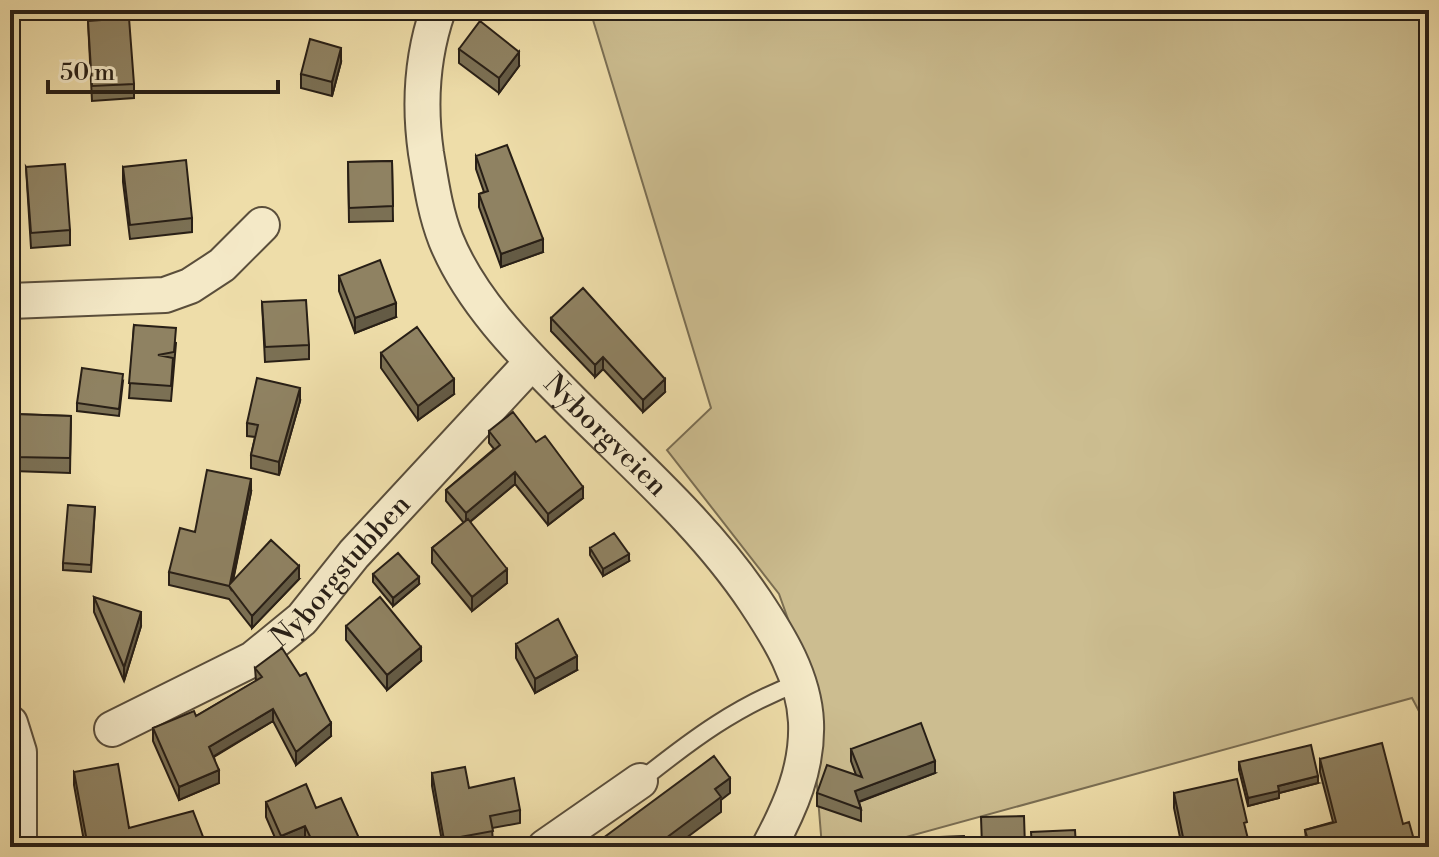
<svg xmlns="http://www.w3.org/2000/svg" width="1439" height="857" font-family="'Libre Bodoni',serif">
<style>
.green{fill:#ccbd90;stroke:#7a6e53;stroke-width:2}
.lines{fill:none;stroke-linecap:round;stroke-linejoin:round}
.lane-casing{stroke:#5a4e3b;stroke-width:20}
.street-casing{stroke:#5a4e3b;stroke-width:38}
.lane{stroke:#f4e9c7;stroke-width:16}
.street{stroke:#f4e9c7;stroke-width:34}
.wall{fill:#7b7054;stroke:#281f16;stroke-width:2}
.shaded-wall{fill:#645b45;stroke:#281f16;stroke-width:2}
.building{fill:#8f8262;stroke:#281f16;stroke-width:2}
.labels{text-anchor:middle;dominant-baseline:central;stroke-width:6;stroke-linejoin:round;paint-order:stroke}
.street-label{font-size:28px;fill:#281f16;stroke:#f4e9c7}
</style>
<rect width="100%" height="100%" fill="#eedda9"/>
<filter id="stains"><feTurbulence type="fractalNoise" baseFrequency=".0025" numOctaves="4"/><feColorMatrix values="0 0 0 0 .2 0 0 0 0 .09 0 0 0 0 .02 0 0 0 .5 -.17"/></filter>
<radialGradient id="worn" r=".72"><stop offset=".6" stop-color="#630" stop-opacity="0"/><stop offset="1" stop-color="#630" stop-opacity=".3"/></radialGradient>
<path class="green" d="M279,10h113v7z
M590,10h839v720l-17,-32 -542,149h-48l-14,-172 -29,-81 -112,-144 44,-42z"/>
<g class="lines">
<defs>
<path id="lane" d="M640,781c50,-40 99,-77 159,-98"/>
<g id="street">
<path id="s1" d="M438,10c-16,46 -19,94 -12,143 5,30 9,59 20,87 24,59 73,109 117,153 66,67 140,130 192,208 24,36 49,76 51,121 2,46 -16,86 -37,125"/>
<path d="M10,301l155,-6 25,-9 32,-21 40,-40"/>
<path d="M10,723l9,29v95"/>
<path id="s2" d="M112,729l141,-70 49,-40 52,-65 178,-192"/>
<path d="M545,847l95,-66"/>
</g>
</defs>
<use href="#lane" class="lane-casing"/>
<use href="#street" class="street-casing"/>
<use href="#lane" class="lane"/>
<use href="#street" class="street"/>
</g>
<path class="wall" d="M88,21l46,63v14l-42,3z
M459,49l60,17 -20,27 -40,-30z
M341,62l-9,34 -31,-8v-14z
M476,156l67,96 -42,15 -22,-60v-13l5,-2 -8,-23z
M392,161l1,60 -44,1 -1,-60z
M26,167l44,63v15l-39,3z
M123,167l69,51v14l-62,7 -7,-57z
M339,276l57,41 -41,16 -16,-42z
M262,302l47,43v14l-44,3z
M551,318l114,74 -22,20 -40,-43 -8,8 -44,-46z
M134,325l42,18 -5,58 -42,-3z
M381,353l73,41 -36,26 -37,-52z
M123,381l-4,35 -42,-5v-8z
M300,401l-21,74 -28,-7v-13l4,-18 -8,-1v-13z
M14,414l57,2 -1,57 -57,-2z
M489,431l47,11 47,56 -35,27 -33,-41 -45,38 37,61 -35,28 -40,-48v-15l32,-25 -18,-22v-11l48,-41 -5,-6z
M251,492l-18,89 66,-2 -47,49 -23,-29 -60,-14v-13l26,-40z
M95,507l-4,65 -28,-2v-7z
M590,548l39,13 -26,15 -13,-21z
M373,574l46,10 -26,22 -20,-24z
M94,597l47,29 -17,55 -30,-69z
M346,626l75,35 -34,29 -41,-50z
M516,644l61,26 -42,23 -19,-35z
M255,668l76,68 -35,29 -23,-44 -59,36 5,26 -40,17 -26,-59v-13l43,-12 60,-35z
M851,749l84,24 -76,29 2,7v12l-44,-15v-13l39,-18 -5,-14z
M1320,759l83,65 13,23h-109l-2,-17 28,-8 -13,-50z
M1239,762l79,21 -39,10v5l-31,8 -9,-36z
M74,772l55,56 76,19h-120l-11,-62z
M432,773l88,37v13l-28,5 1,16 -16,3h-34l-11,-61z
M1174,793l73,43 3,11h-68l-8,-39z
M266,802l50,6 47,39h-55l-3,-7 -16,7h-10l-13,-30z"/>
<path class="shaded-wall" d="M10,10h21v3l-21,5z
M341,48v14l-9,34v-14z
M519,52v14l-20,27v-15z
M543,239v13l-42,15v-13z
M396,303v14l-41,16v-15z
M603,357v12l-8,8v-12z
M454,379v15l-36,26v-14z
M665,379v13l-22,20v-12z
M300,388v13l-21,74v-13z
M515,472v12l-49,41v-12z
M251,479v13l-20,97 -1,-2z
M583,487v11l-35,27v-11z
M629,554v7l-26,15v-7z
M299,566v13l-47,49v-12z
M507,569v14l-35,28v-14z
M419,577v7l-26,22v-8z
M141,612v14l-17,55v-14z
M421,647v14l-34,29v-15z
M577,656v14l-42,23v-14z
M273,709v12l-64,38v-12z
M331,723v13l-35,29v-13z
M935,761v12l-80,30v-12z
M219,770v13l-40,17v-13z
M1318,776v7l-39,10v5l-31,8v-8l30,-12z
M730,778v15l-9,7v12l-47,35h-20l61,-58z
M305,826v14l-16,7h-8v-11z
M205,842v5h-13z"/>
<path class="building" d="M129,18l5,66 -42,2 -4,-65z
M480,21l39,31 -20,26 -40,-29z
M310,39l31,9 -9,34 -31,-8z
M507,145l36,94 -42,15 -22,-60 9,-3 -12,-35z
M186,160l6,58 -62,7 -7,-58z
M392,161l1,45 -44,2 -1,-46z
M65,164l5,66 -39,3 -5,-66z
M380,260l16,43 -41,15 -16,-42z
M583,288l82,91 -22,21 -40,-43 -8,8 -44,-47z
M306,300l3,45 -44,2 -3,-45z
M134,325l42,3 -2,24 -16,3 15,3 -2,28 -42,-3z
M417,327l37,52 -36,27 -37,-53z
M82,368l41,6 -4,35 -42,-6z
M257,378l43,10 -21,74 -28,-7 7,-30 -11,-2z
M513,412l23,30 9,-6 38,51 -35,27 -33,-42 -49,41 -20,-23 54,-45 -11,-14z
M14,414l57,2 -1,42 -57,-1z
M207,470l44,9 -21,105 41,-44 28,26 -47,50 -23,-30 -60,-14 11,-44 15,4z
M68,505l27,2 -4,58 -28,-2z
M468,519l39,50 -35,28 -40,-49z
M614,533l15,21 -26,15 -13,-21z
M398,553l21,24 -26,21 -20,-24z
M94,597l47,15 -17,55z
M380,597l41,50 -34,28 -41,-49z
M558,619l19,37 -42,23 -19,-35z
M282,648l18,28 6,-3 25,50 -35,29 -23,-43 -64,38 10,23 -40,17 -26,-59 41,-17 2,5 66,-39 -7,-9z
M921,723l14,38 -80,30 6,18 -44,-16 10,-28 35,12 -11,-28z
M1382,743l21,81 6,-2 7,25h-106l-5,-17 31,-8 -16,-63z
M1311,745l7,31 -40,10 1,5 -31,7 -9,-36z
M714,756l16,22 -15,11 6,8 -67,50h-63z
M118,764l11,64 64,-17 12,31 -13,5h-104l-14,-75z
M465,767l4,21 45,-10 6,32 -30,6 3,15 -49,9 -12,-67z
M1237,779l10,43 -3,1 6,24h-65l-11,-54z
M306,784l10,24 25,-10 22,49h-48l-10,-21 -24,10 -15,-34z
M1024,816l1,31h-43l-1,-30z
M1075,830l1,17h-44l-1,-15z
M964,836l1,11h-50v-9z"/>
<g class="labels">
<g class="street-label">
<text stroke="none"><textPath href="#s1" startOffset="488">Nyborgveien</textPath></text>
<text stroke="none"><textPath href="#s2" startOffset="282">Nyborgstubben</textPath></text>
</g>
</g>
<rect width="1439" height="857" fill="none" stroke="#eedda9" stroke-width="40"/>
<rect x="12" y="12" width="1415" height="833" fill="none" stroke="#281f16" stroke-width="4"/>
<rect x="20" y="20" width="1399" height="817" fill="none" stroke="#281f16" stroke-width="2"/>
<path d="M48 80v12h230v-12" fill="none" stroke="#281f16" stroke-width="4"/>
<text x="60" y="80" font-size="24" fill="#281f16" stroke="#f4e9c7" stroke-width="6" paint-order="stroke">50 m</text>
<rect width="100%" height="100%" filter="url(#stains)"/>
<rect width="100%" height="100%" fill="url(#worn)"/>
</svg>
